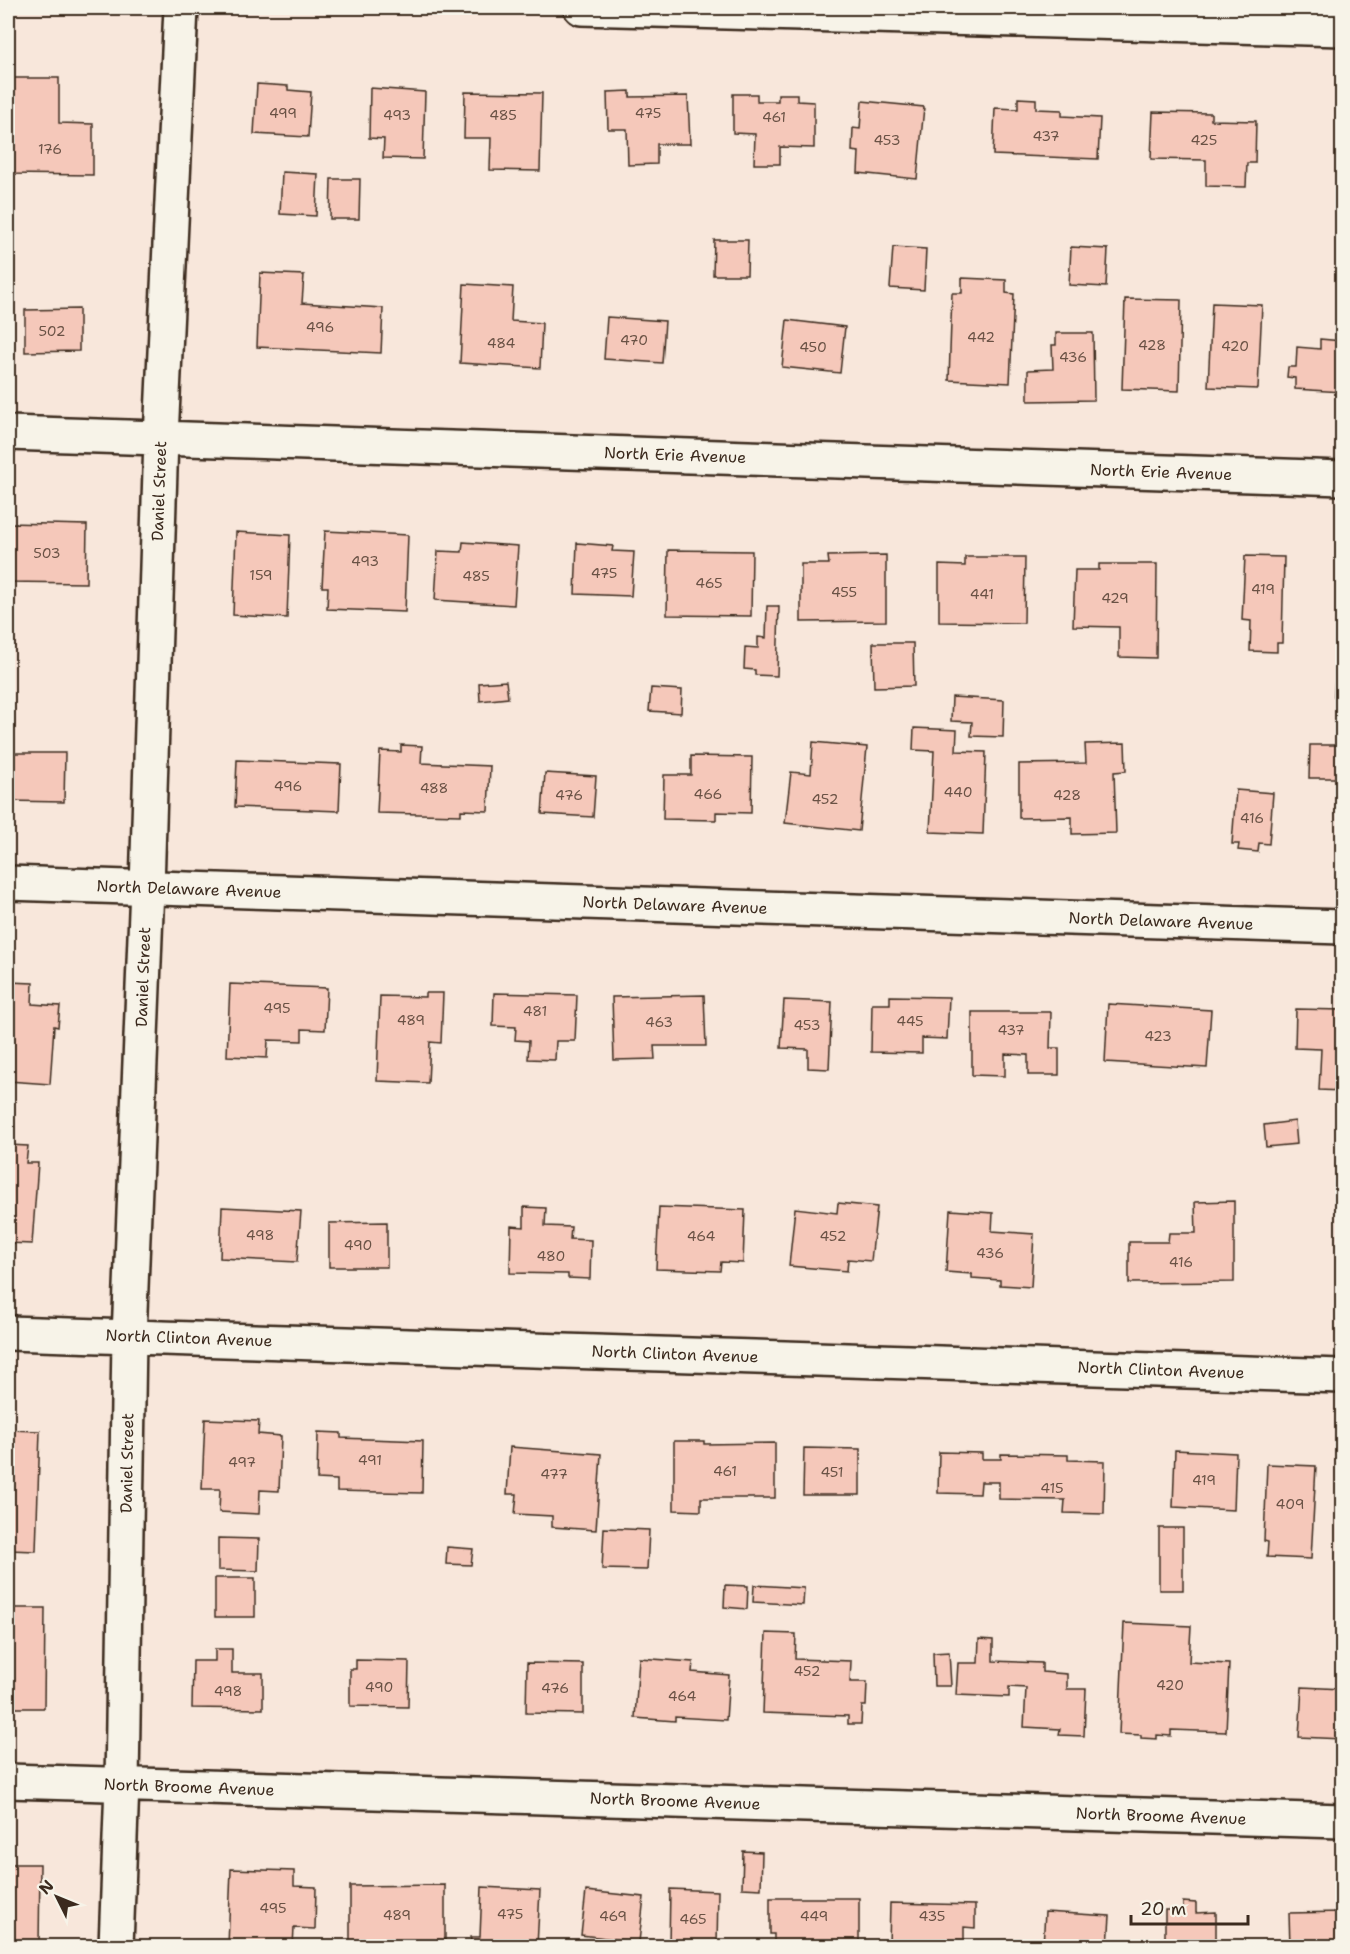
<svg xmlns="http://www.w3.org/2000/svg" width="1350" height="1954" font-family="'Shantell Sans',sans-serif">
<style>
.building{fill:#f5c8ba;stroke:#3b2a1e;stroke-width:1.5}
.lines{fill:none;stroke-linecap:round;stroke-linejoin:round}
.minor-casing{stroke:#3b2a1e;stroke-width:38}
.tertiary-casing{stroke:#3b2a1e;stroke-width:38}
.minor{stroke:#f7f3e8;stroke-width:33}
.tertiary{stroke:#f7f3e8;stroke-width:33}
.labels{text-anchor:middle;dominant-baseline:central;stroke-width:5;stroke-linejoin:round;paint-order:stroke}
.number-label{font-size:14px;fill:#6a5245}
.street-label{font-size:16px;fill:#3b2a1e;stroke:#f7f3e8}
</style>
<rect width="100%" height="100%" fill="#f8e7db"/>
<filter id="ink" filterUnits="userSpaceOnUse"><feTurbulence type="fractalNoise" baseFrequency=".0167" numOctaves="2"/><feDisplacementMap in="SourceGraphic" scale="12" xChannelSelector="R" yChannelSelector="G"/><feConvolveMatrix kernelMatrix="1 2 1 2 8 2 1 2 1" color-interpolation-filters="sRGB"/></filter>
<g filter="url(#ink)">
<path class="building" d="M8,78h51v45l34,1v51l-85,-1z
M257,84l31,2v4l23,2 -3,45 -54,-3z
M370,88l55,4 -2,67 -40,-1 1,-19 -15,-1z
M630,91v6l58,-1 2,48h-33v20l-29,1 -1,-36h-19l-1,-37z
M465,92l77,1 -2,78 -50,-1 1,-32h-27z
M733,94h24v7h21v-7h19v7l17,1v46l-34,-1v17h-26l1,-30 -22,-1z
M1018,98l18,1v10l26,1v6l38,2 -2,41 -105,-4 2,-47 23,1z
M862,101l62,6 -7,72 -59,-6 1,-21 -7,-1 1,-23 7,1z
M1153,112l58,1v7l45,1 -1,42h-8l-1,24 -40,-1v-26l-55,-1z
M282,172l36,2 -2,42 -36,-2z
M331,179h29l-1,40h-29z
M714,240h34l-1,35h-34z
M893,247l33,2 -2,41 -34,-2z
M1071,247l37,2 -2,38 -37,-2z
M260,273l44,2 -2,28 81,5 -2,45 -124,-6z
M962,278l44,2v13l8,1 -4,89 -61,-3 3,-87h10z
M464,284l49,3 -2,34 31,2 -2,45 -80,-5z
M1125,299l56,1 -2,91 -57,-2z
M1212,303l50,2 -4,84 -50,-2z
M79,309v42l-54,1v-42z
M607,317l58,4 -3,42 -58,-4z
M787,320l58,7 -5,46 -58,-6z
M1056,333h37l1,67 -66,1v-31l25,-1 -1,-24h4z
M1320,339l22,2v51l-47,-3v-11l-8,-1 1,-10h8l1,-20 23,2z
M8,523l79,2 -1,58 -78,-1z
M325,531l83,4 -3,77 -78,-3 1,-22h-6z
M236,532l54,3 -3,83 -54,-3z
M463,542l55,4 -4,59 -79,-5 3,-49 24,1z
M577,543l36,3 -1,5 22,1 -3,44 -56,-2z
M668,550l84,1 -1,65 -84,-1z
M886,555v66l-85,1v-58h28l-1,-8z
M1245,556l39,1 -2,86h-5v9l-27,-1 1,-30 -9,-1z
M965,557h60l-1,66 -85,-1v-57l26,1z
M1099,564h58l-1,94 -37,-1v-30l-46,-1 2,-56h24z
M767,606h12l-2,70 -22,-1v-5l-11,-1 1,-22 13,1v-11l8,1z
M873,643h40l1,43 -40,1z
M1335,677h7v20l-8,-1z
M506,681l2,17 -28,3 -1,-18z
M651,688l31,2 -1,23 -32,-2z
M952,697l52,3 -1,37 -32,-1 1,-14 -21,-1z
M914,728l43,2 -1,21 30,1 -3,82 -53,-2 4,-81 -21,-1z
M813,742l54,5 -8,84 -74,-8 6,-51 20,2z
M1125,743l1,28 -12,1 2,61 -44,1v-17l-53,1v-54l67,-1 -1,-19z
M401,745l21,1 -1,17 69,3 -2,45 -27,-1v5l-84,-2 3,-62 21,1z
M1310,745h32v33h-33z
M8,753h57l-1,49 -56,-1z
M691,756l61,1 -1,56 -35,-1v8l-53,-1 1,-44h27z
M237,760l104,4 -2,47 -104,-4z
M545,773l51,3 -3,41 -51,-3z
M1236,790l37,3 -4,51 -10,-1 -1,9 -20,-2 1,-6h-7z
M8,982l25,1 -1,21 28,2 -2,21 -4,-1 -4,58 -42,-3z
M230,984l97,4 -2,42 -23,-1v12l-34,-1 -1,18 -40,-2z
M425,993h18l-2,50 -11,-1 -2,41 -51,-2 3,-85 45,1z
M494,993l83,2 -2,46h-19l-1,19 -27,-1 1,-18 -14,-1 1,-13 -23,-1z
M704,995l2,51h-52l1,13 -41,1 -2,-63z
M890,996l59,1 -2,42 -25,-1v15l-51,-1 1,-48h18z
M784,1000l48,2 -3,67 -21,-1v-19l-27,-1z
M1108,1004l103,6 -4,58 -102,-6z
M1296,1009l46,1v81l-23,-1 2,-41 -26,-1z
M972,1012h79l-1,36h9v27h-31v-20l-23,-1v22l-33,-1z
M1295,1121l2,23 -31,3 -2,-22z
M8,1145l20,1 -2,17h12l-6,81 -24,-1z
M1234,1201v81l-105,1v-41h39l1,-9h27l-1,-31z
M838,1203l39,4 -6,54 -23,-2 -1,12 -58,-5 6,-58 42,5z
M222,1207l79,4 -4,51 -77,-4z
M524,1207l22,1 -1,18 26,1 -1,12 21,1 -1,39 -22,-1v-4l-58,-1 1,-47 13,1z
M659,1207l86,3 -2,53 -22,-1 -1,9 -64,-2z
M950,1210l43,3 -1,18 42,3 -3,53 -31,-2v-5l-28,-2v-4l-26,-2z
M387,1222v45h-58v-44z
M205,1419l54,2 -1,13 23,2 -2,55 -19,-1 -1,24 -40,-2 1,-23h-18z
M8,1430l32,1 -4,120 -28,-1z
M318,1432l23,1v5l82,3 -1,52 -85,-2v-11l-20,-1z
M674,1441h30v3l71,-1v55h-74v13l-27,-1z
M510,1447l91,7 -5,76 -44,-3v-11l-37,-2 2,-20h-10z
M804,1448l56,1v46h-57z
M1175,1450l61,3 -2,57 -61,-3z
M939,1452l43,1v6h19v-5l67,1v5l37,1 -1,53 -40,-1 1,-13 -66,-1v-17h-18l-1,12 -42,-1z
M1267,1464l49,2 -5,93 -44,-2 1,-15 -4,-1z
M604,1528l45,2 -2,40 -45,-1z
M1159,1528h24v62h-24z
M218,1538l41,1 -1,32 -40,-1z
M447,1547l26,2 -2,16 -25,-1z
M215,1578h40v39h-40z
M725,1585l23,1 -1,23 -23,-2z
M754,1585l50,3 -1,17 -50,-3z
M8,1608h37l-1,100h-36z
M1124,1623l67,3 -2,36 40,2 -3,68 -55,-2v6l-14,-1v4l-16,-1v-3l-22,-1z
M766,1633l30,1 -1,25 56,2 -1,21h17l-1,24h-4l-1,18h-13v-8l-85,-3z
M979,1639l14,1v21l49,2v9l25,2v15h19l-2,47 -25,-1 1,-6 -36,-2 2,-39 -17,-1v10l-53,-2 2,-32h20z
M215,1649h17v24h31v36l-71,-1 1,-47h22z
M949,1652l2,34h-17l-1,-33z
M639,1658l54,4 -1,10 37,3 -3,45 -51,-3v4l-40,-3z
M356,1660l53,1 -1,46 -58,-1v-37h6z
M527,1663l56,1v50l-57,-1z
M1302,1687l40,2v50l-43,-2z
M743,1851l19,1 -1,37 -19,-1z
M8,1864h32l-1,82h-31z
M231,1869l63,2v15l22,1 -1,42 -21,-1 -1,18h-65z
M445,1885v59h-12v2h-83v-60z
M482,1887l58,3 -3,56h-67l1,-9h9z
M670,1889l48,2 -1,55h-48z
M586,1891l58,6 -5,45 -58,-7z
M770,1898h89v48h-85v-12h-4z
M1183,1902l13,1v10l20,-1v34h-51v-36h18z
M890,1903l85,2v23l-11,-1v19h-75z
M1045,1912l65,4 -2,30h-65z
M1342,1912v34h-52l-1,-33z"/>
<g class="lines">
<defs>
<path id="minor" d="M581,8l761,21
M8,433l1334,45
M8,1333l1334,43
M8,1781l1334,40
M116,1946l6,-162 7,-447 18,-450 14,-449 20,-430"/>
<path id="tertiary" d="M8,883l1334,44"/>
</defs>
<use href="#minor" class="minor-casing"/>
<use href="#tertiary" class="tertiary-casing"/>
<use href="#minor" class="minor"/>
<use href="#tertiary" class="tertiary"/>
</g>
</g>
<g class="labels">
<g class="number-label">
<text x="283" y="113">499</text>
<text x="648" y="113">475</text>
<text x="397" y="115">493</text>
<text x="503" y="115">485</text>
<text x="774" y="117">461</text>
<text x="1046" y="136">437</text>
<text x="887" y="140">453</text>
<text x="1204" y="140">425</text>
<text x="50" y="149">176</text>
<text x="320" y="327">496</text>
<text x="52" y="331">502</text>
<text x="981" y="337">442</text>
<text x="634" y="340">470</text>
<text x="501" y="343">484</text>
<text x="1152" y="345">428</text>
<text x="1235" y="346">420</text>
<text x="813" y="347">450</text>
<text x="1073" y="357">436</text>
<text x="47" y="553">503</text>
<text x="365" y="561">493</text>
<text x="604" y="573">475</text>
<text x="261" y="575">159</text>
<text x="476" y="576">485</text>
<text x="709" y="583">465</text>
<text x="1263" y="589">419</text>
<text x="844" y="592">455</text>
<text x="982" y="594">441</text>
<text x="1115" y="598">429</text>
<text x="288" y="786">496</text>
<text x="434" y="788">488</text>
<text x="958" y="792">440</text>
<text x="708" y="794">466</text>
<text x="569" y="795">476</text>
<text x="1067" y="795">428</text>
<text x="825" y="799">452</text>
<text x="1252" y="818">416</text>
<text x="277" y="1008">495</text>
<text x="535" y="1011">481</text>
<text x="411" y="1020">489</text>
<text x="910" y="1021">445</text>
<text x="659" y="1022">463</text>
<text x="807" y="1025">453</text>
<text x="1011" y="1030">437</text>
<text x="1158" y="1036">423</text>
<text x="260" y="1235">498</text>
<text x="701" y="1236">464</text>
<text x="833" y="1236">452</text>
<text x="358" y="1245">490</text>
<text x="990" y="1253">436</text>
<text x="551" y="1256">480</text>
<text x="1181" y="1262">416</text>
<text x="370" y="1460">491</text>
<text x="242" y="1462">497</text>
<text x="725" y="1471">461</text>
<text x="832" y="1472">451</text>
<text x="554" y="1474">477</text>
<text x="1204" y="1480">419</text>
<text x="1052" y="1488">415</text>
<text x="1290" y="1504">409</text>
<text x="807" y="1671">452</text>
<text x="1170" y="1685">420</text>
<text x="379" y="1687">490</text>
<text x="555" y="1688">476</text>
<text x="228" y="1691">498</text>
<text x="682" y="1696">464</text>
<text x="273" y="1908">495</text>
<text x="510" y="1914">475</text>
<text x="397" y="1915">489</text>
<text x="613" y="1916">469</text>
<text x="814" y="1916">449</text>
<text x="932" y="1916">435</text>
<text x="693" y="1919">465</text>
</g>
<g class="street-label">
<text transform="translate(675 455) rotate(2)">North Erie Avenue</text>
<text transform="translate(1161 472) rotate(2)">North Erie Avenue</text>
<text transform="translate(159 491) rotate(-88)">Daniel Street</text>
<text transform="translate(189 889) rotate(2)">North Delaware Avenue</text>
<text transform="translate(675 905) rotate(2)">North Delaware Avenue</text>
<text transform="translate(1161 921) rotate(2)">North Delaware Avenue</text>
<text transform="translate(143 977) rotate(-88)">Daniel Street</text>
<text transform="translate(189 1338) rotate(2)">North Clinton Avenue</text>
<text transform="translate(675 1354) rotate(2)">North Clinton Avenue</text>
<text transform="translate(1161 1370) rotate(2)">North Clinton Avenue</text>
<text transform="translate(127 1463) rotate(-89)">Daniel Street</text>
<text transform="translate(189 1787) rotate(2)">North Broome Avenue</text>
<text transform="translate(675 1801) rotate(2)">North Broome Avenue</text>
<text transform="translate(1161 1816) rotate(2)">North Broome Avenue</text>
</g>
</g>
<rect width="1350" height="1954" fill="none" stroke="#f7f3e8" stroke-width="30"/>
<rect x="15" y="15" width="1320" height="1924" fill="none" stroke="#3b2a1e" stroke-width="2" filter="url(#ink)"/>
<g transform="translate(57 1897) rotate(313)" stroke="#f7f3e8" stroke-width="4.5" paint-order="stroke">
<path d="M0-4.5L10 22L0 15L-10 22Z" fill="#3b2a1e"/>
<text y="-9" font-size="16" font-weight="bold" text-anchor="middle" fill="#3b2a1e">N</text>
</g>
<path d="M1131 1915v9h117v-9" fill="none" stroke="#3b2a1e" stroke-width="3"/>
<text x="1140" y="1915" font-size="18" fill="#3b2a1e" stroke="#f7f3e8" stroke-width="4.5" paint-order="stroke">20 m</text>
</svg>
